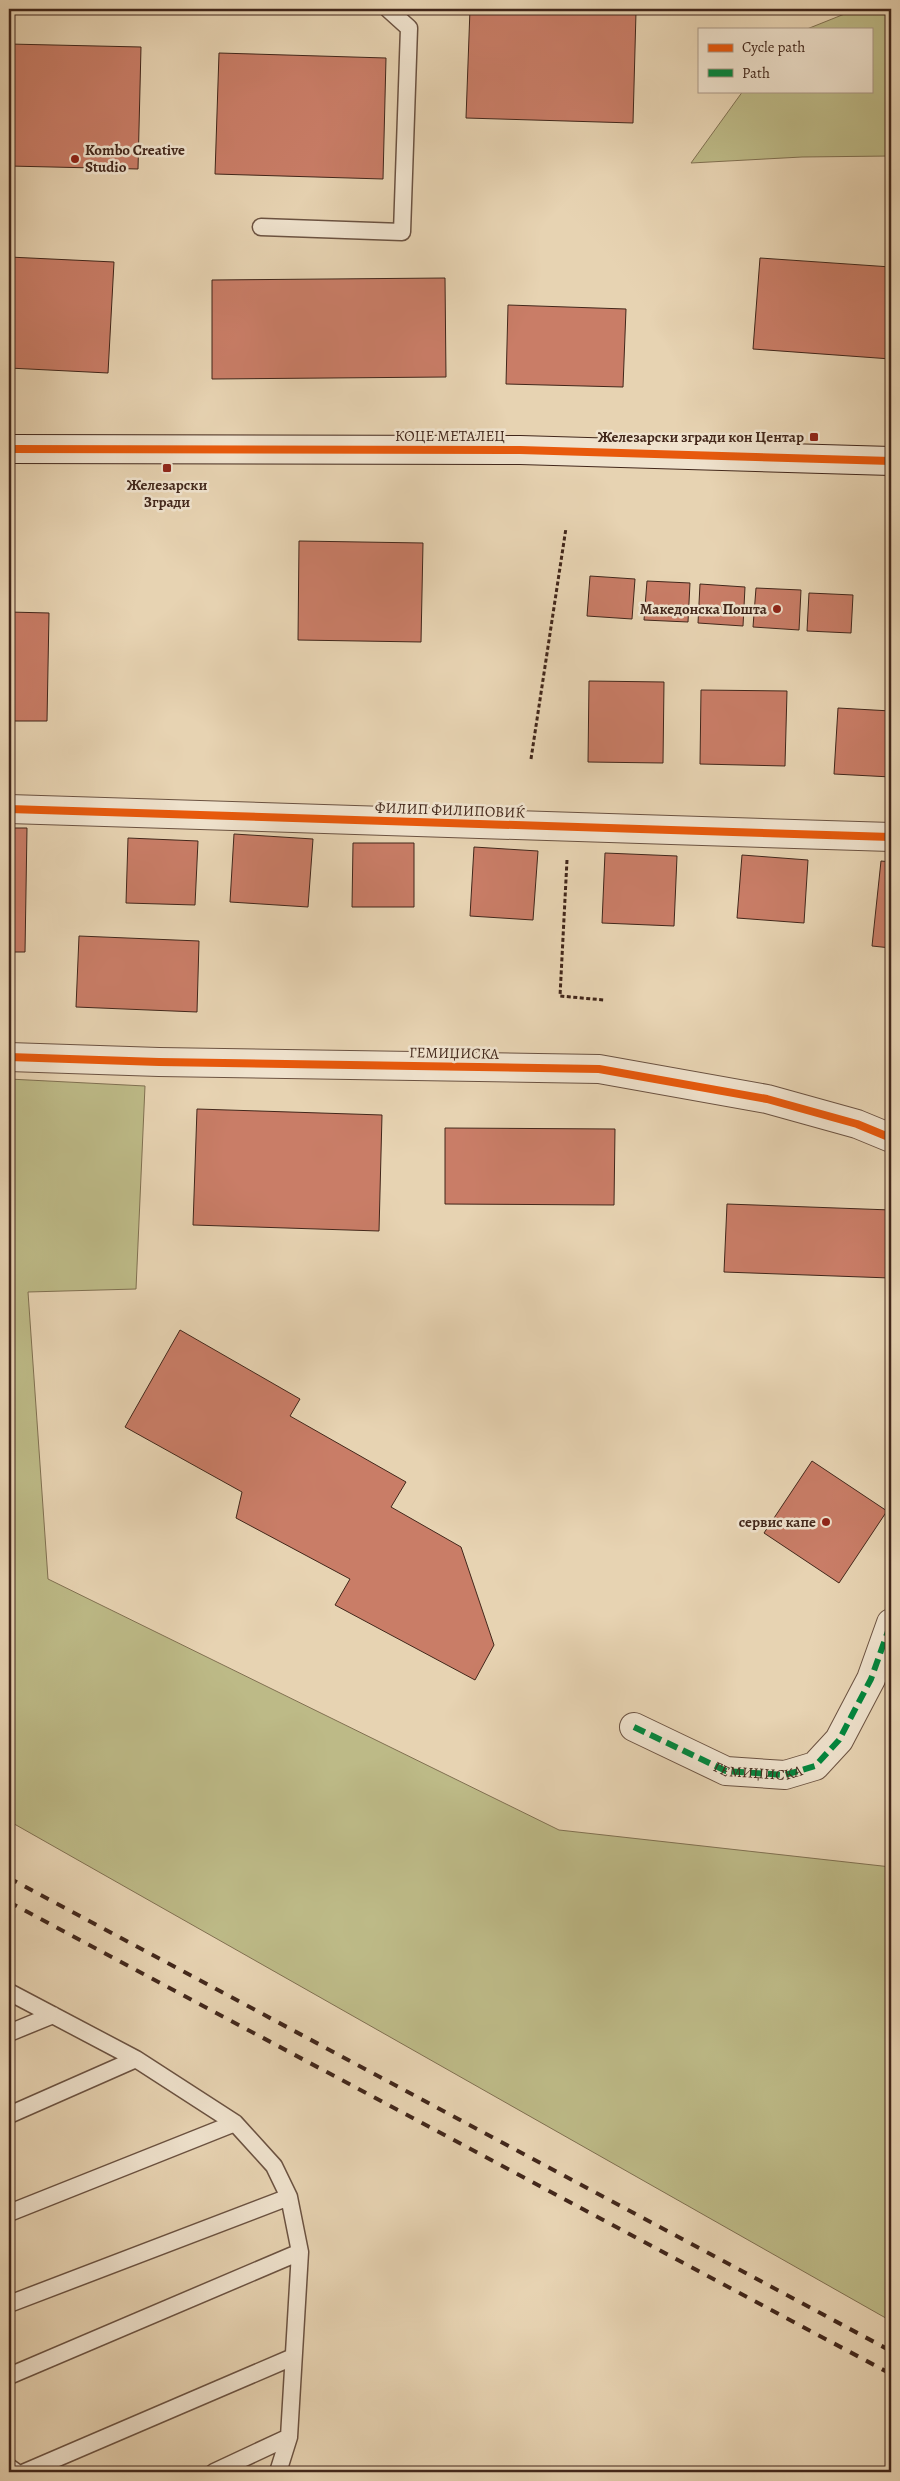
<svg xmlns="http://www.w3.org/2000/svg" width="900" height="2481" font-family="Alegreya,serif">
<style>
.green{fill:#bdba87;stroke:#807051}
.building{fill:#c97d67;stroke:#42271b}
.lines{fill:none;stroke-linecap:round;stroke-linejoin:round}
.lane-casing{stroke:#6b5241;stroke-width:19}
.street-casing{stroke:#6b5241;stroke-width:30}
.secondary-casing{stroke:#42271b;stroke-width:30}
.path{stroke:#42271b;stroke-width:3;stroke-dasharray:4 2.5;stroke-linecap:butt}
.lane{stroke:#efe2cd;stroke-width:16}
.street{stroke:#efe2cd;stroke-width:28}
.secondary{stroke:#efe2cd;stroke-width:28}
.rail{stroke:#42271b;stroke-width:4;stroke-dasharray:9 9;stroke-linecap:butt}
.quiet{stroke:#00873e;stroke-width:6;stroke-dasharray:12 6;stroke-linecap:butt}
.cycleway-casing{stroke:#efe2cd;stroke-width:11}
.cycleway{stroke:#e8590c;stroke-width:8}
.poi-dot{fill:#8f2418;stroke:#efe2cd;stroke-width:2}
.labels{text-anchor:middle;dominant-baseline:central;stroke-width:5;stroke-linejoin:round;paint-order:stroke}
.poi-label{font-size:15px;font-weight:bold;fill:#42271b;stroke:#efe2cd;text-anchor:end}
.street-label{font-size:15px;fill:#42271b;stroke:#efe2cd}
</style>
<rect width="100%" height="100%" fill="#e7d3b2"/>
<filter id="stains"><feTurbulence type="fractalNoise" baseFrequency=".004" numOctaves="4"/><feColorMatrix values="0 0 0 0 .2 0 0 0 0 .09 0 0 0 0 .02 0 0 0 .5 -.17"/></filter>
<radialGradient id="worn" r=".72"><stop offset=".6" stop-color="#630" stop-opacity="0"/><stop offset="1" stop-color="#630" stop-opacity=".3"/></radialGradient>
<path class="green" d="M853,9h38v147l-89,1 -111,6 52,-72h128v-62h-64l45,-18z
M9,1079l136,7 -9,203 -108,3 20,287 511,251 332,37v454l-882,-500z"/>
<path class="building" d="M470,9l166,3 -3,111 -167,-5z
M9,44l132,3 -3,122 -129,-3z
M219,53l167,5 -3,121 -168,-5z
M9,257l105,5 -6,111 -99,-5z
M760,258l131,9v92l-138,-10z
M445,278l1,99 -234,2v-99z
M508,305l118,4 -3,78 -117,-3z
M299,541l124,2 -2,99 -123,-2z
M891,547v61h-2z
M590,576l45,3 -3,40 -45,-3z
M647,581l43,2 -2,39 -44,-2z
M700,584l45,3 -2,39 -45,-3z
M756,588l45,2 -2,40 -46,-3z
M809,593l44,2 -2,38 -44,-2z
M9,612l40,1 -2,108h-38z
M589,681l75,1 -1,81 -75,-1z
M701,690l86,1 -2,75 -85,-2z
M838,708l53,3v66l-57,-3z
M9,828h18l-2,124h-16z
M234,834l79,5 -5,68 -78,-5z
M128,838l70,3 -3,64 -69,-2z
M353,843h61v64h-62z
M474,847l64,4 -5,69 -63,-4z
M605,853l72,3 -3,70 -72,-3z
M742,855l66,5 -4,63 -67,-5z
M881,861l10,1v86l-19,-2z
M79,936l120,5 -2,71 -121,-5z
M197,1109l185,6 -3,116 -186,-6z
M445,1128l170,1 -1,76 -169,-1z
M727,1204l164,6 -1,68 -166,-6z
M180,1330l120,69 -10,17 116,66 -15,25 70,40 33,98 -19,35 -140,-75 15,-26 -114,-61 6,-26 -117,-65z
M812,1461l75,50 -48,72 -75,-50z"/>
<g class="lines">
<defs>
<path id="lane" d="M261,227l141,5 7,-204 -21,-19
M9,1992l127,67 99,64 39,43 15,31 11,55 -11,185 -11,35
M9,2033l44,-18
M9,2115l127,-56
M9,2213l226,-90
M9,2304l280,-107
M9,2376l291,-124
M9,2467l7,5
M25,2472l268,-115
M214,2472l75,-35"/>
<g id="street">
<path d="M9,809l882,28"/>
<path d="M9,1057l150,5 440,7 168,30 90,25 34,14"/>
<path id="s1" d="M634,1727l92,44 59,4 30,-9 24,-26 32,-61 20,-56"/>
</g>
<path id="secondary" d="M9,449l511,1 371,11"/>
</defs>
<use href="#lane" class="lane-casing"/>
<use href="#street" class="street-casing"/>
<use href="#secondary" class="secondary-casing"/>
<path class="path" d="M531,759l35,-231
M567,860l-7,136 44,4"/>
<use href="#lane" class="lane"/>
<use href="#street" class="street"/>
<use href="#secondary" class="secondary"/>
<path class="rail" d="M9,1878l882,473
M9,1902l882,472"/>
<path class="quiet" d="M634,1727l92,44 59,4 30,-9 24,-26 32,-61 20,-56"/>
<defs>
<path id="cycleway" d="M9,449l511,1 371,11
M9,809l882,28
M9,1057l150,5 440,7 168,30 90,25 34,14"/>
</defs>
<use href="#cycleway" class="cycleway-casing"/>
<use href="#cycleway" class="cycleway"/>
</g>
<g class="poi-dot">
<circle cx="75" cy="159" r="5"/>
<rect x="809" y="432" width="10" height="10" rx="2.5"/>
<rect x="162" y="463" width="10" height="10" rx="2.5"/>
<circle cx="777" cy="609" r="5"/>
<circle cx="826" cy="1522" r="5"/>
</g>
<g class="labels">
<g class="poi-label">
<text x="85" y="150" text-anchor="start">Kombo Creative<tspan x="85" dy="17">Studio</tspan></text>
<text x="804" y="437">Железарски згради кон Центар</text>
<text x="167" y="485" text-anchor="middle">Железарски<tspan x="167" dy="17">Згради</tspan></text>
<text x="767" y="609">Македонска Пошта</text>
<text x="816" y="1522">сервис капе</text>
</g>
<g class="street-label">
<text x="450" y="436">КОЦЕ МЕТАЛЕЦ</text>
<text transform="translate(450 810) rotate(2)">ФИЛИП ФИЛИПОВИЌ</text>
<text transform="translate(454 1053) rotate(1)">ГЕМИЏИСКА</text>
<text stroke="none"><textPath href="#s1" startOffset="134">ГЕМИЏИСКА</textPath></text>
</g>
</g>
<rect width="900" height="2481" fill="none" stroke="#e7d3b2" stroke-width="30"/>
<rect x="10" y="10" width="880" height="2461" fill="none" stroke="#42271b" stroke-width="2.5"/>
<rect x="15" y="15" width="870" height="2451" fill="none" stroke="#42271b"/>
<rect x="698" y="28" width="175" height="65" fill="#efe2cd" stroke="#aa9786"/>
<rect x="708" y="44" width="25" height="8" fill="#e8590c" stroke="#aa9786"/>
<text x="742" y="52" font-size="15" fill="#42271b">Cycle path</text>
<rect x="708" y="69" width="25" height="8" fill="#00873e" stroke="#aa9786"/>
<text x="742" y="78" font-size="15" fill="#42271b">Path</text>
<rect width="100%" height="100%" filter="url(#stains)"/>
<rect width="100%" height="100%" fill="url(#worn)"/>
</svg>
